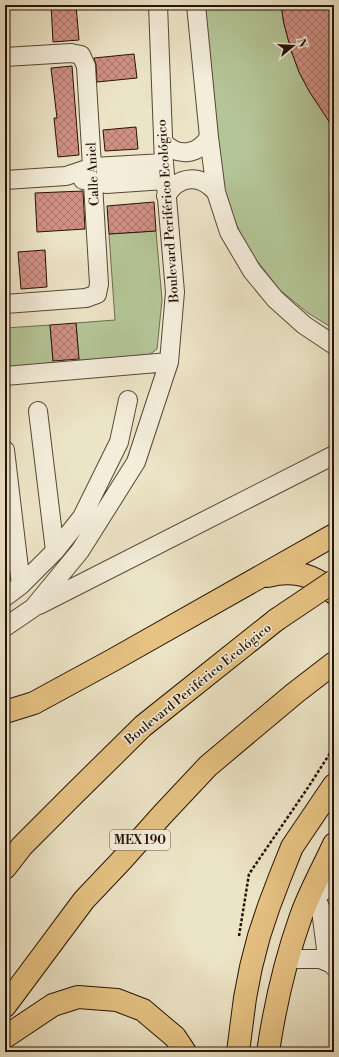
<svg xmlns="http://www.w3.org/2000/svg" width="339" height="1057" font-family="'Libre Bodoni',serif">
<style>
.grass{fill:#b4c597;stroke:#6d6c4f}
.building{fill:url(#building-cross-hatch);stroke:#261207}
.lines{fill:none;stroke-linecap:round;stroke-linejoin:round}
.minor-casing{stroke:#584637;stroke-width:20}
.highway-casing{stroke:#261207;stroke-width:24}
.path{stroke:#261207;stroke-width:2.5;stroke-dasharray:3 2;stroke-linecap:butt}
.minor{stroke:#f3edda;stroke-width:18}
.highway{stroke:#e6c283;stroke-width:22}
.highway-bridge-casing{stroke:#261207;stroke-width:24;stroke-linecap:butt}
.highway-bridge{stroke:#e6c283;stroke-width:22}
.labels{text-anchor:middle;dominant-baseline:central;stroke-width:3;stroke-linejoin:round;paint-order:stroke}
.shield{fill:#f3edda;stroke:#645446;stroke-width:1}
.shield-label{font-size:12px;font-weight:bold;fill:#261207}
.street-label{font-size:13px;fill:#261207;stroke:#f3edda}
</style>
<defs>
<pattern id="building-cross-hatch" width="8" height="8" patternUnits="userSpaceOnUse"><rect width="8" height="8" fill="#d09185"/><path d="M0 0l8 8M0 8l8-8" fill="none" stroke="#a9756b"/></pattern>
</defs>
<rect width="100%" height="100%" fill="#ece4c6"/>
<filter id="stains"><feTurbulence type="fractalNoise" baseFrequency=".005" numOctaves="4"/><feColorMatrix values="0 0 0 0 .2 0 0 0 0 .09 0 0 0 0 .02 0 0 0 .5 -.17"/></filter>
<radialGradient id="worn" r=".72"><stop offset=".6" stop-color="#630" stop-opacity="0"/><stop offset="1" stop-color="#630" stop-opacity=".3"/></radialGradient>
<path class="grass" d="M201,5h80l3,19 7,26 8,22 10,19 25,38v200l-26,-16 -28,-23 -33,-42 -25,-56z
M156,231l6,69 -5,49 -8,6 -70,6 -3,-38 39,-3 -6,-86z
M50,325l3,38 -48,5v-40z"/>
<path class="building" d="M51,5h25l3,35 -26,2z
M281,5h53v124l-25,-38 -10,-19 -8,-22 -7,-26z
M134,54l3,24 -40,4 -1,-17 -2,-7z
M72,66l7,89 -21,2 -4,-39h3l-6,-50z
M136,127l2,22 -33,2 -2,-21z
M83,191l2,38 -48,3 -2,-39z
M154,202l2,29 -47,3 -2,-28z
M45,250l2,37 -26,2 -3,-37z
M76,323l3,36 -26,2 -3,-36z"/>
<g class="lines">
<defs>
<path id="minor" d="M196,5l13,132 7,55 13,40 23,39 23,28 29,26 30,20
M5,57l66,-4 10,2 5,11 13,218 -2,10 -11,4 -81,6
M163,142c15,15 34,14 46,-5
M5,180l61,-4 27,-9 71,-4
M83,180l23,4 59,-4
M166,196c13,-21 34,-22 50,-4
M5,376l164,-14
M38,411l17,140
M5,450l16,135
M5,597l16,-12 34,-34 27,-34 37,-75 9,-42
M39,605l295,-150
M5,627l28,-19 47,-57 56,-89 33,-100 6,-70 -11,-129 -6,-158
M309,897l9,5 3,8 5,39 8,18
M309,897l25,-10
M287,959h33l12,5"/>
<path id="highway" d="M268,576c25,-7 47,-1 66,17
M5,712l29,-9 79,-43 221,-125
M5,868l17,-22 52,-52 69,-68 133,-106
M5,1006l79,-106 37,-39 41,-46 46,-49 87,-73 39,-30
M5,1037l48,-32 25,-8 39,3 26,10 32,27 10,15
M238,1052l7,-54 6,-31 8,-31 10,-30 11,-29 12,-30 42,-62
M268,1052c7,-47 17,-91 33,-136 9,-25 22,-48 33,-72"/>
</defs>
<use href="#minor" class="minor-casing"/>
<use href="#highway" class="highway-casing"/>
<path class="path" d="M239,936l10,-62 60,-88 25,-39"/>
<use href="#minor" class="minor"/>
<use href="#highway" class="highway"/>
<defs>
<path id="highway-bridge" d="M276,620l58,-39"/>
</defs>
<use href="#highway-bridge" class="highway-bridge-casing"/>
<use href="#highway-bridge" class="highway-bridge"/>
</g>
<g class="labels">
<rect class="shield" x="110" y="830" width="60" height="20" rx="3"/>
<g class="shield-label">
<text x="140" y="840">MEX 190</text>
</g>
<g class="street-label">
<text transform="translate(93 174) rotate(-93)">Calle Aniel</text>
<text transform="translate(168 211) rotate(-94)">Boulevard Periférico Ecológico</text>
<text transform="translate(198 684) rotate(-39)">Boulevard Periférico Ecológico</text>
</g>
</g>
<rect width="339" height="1057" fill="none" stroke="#ece4c6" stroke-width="20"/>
<rect x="6" y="6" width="327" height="1045" fill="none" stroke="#261207" stroke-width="2"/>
<rect x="10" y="10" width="319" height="1037" fill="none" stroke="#261207"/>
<g transform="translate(293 46) rotate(72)" stroke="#f3edda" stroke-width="3" paint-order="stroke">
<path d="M0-3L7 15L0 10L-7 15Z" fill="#261207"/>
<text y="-6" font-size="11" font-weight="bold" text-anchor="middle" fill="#261207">N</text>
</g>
<rect width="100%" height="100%" filter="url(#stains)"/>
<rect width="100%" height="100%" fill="url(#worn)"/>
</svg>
